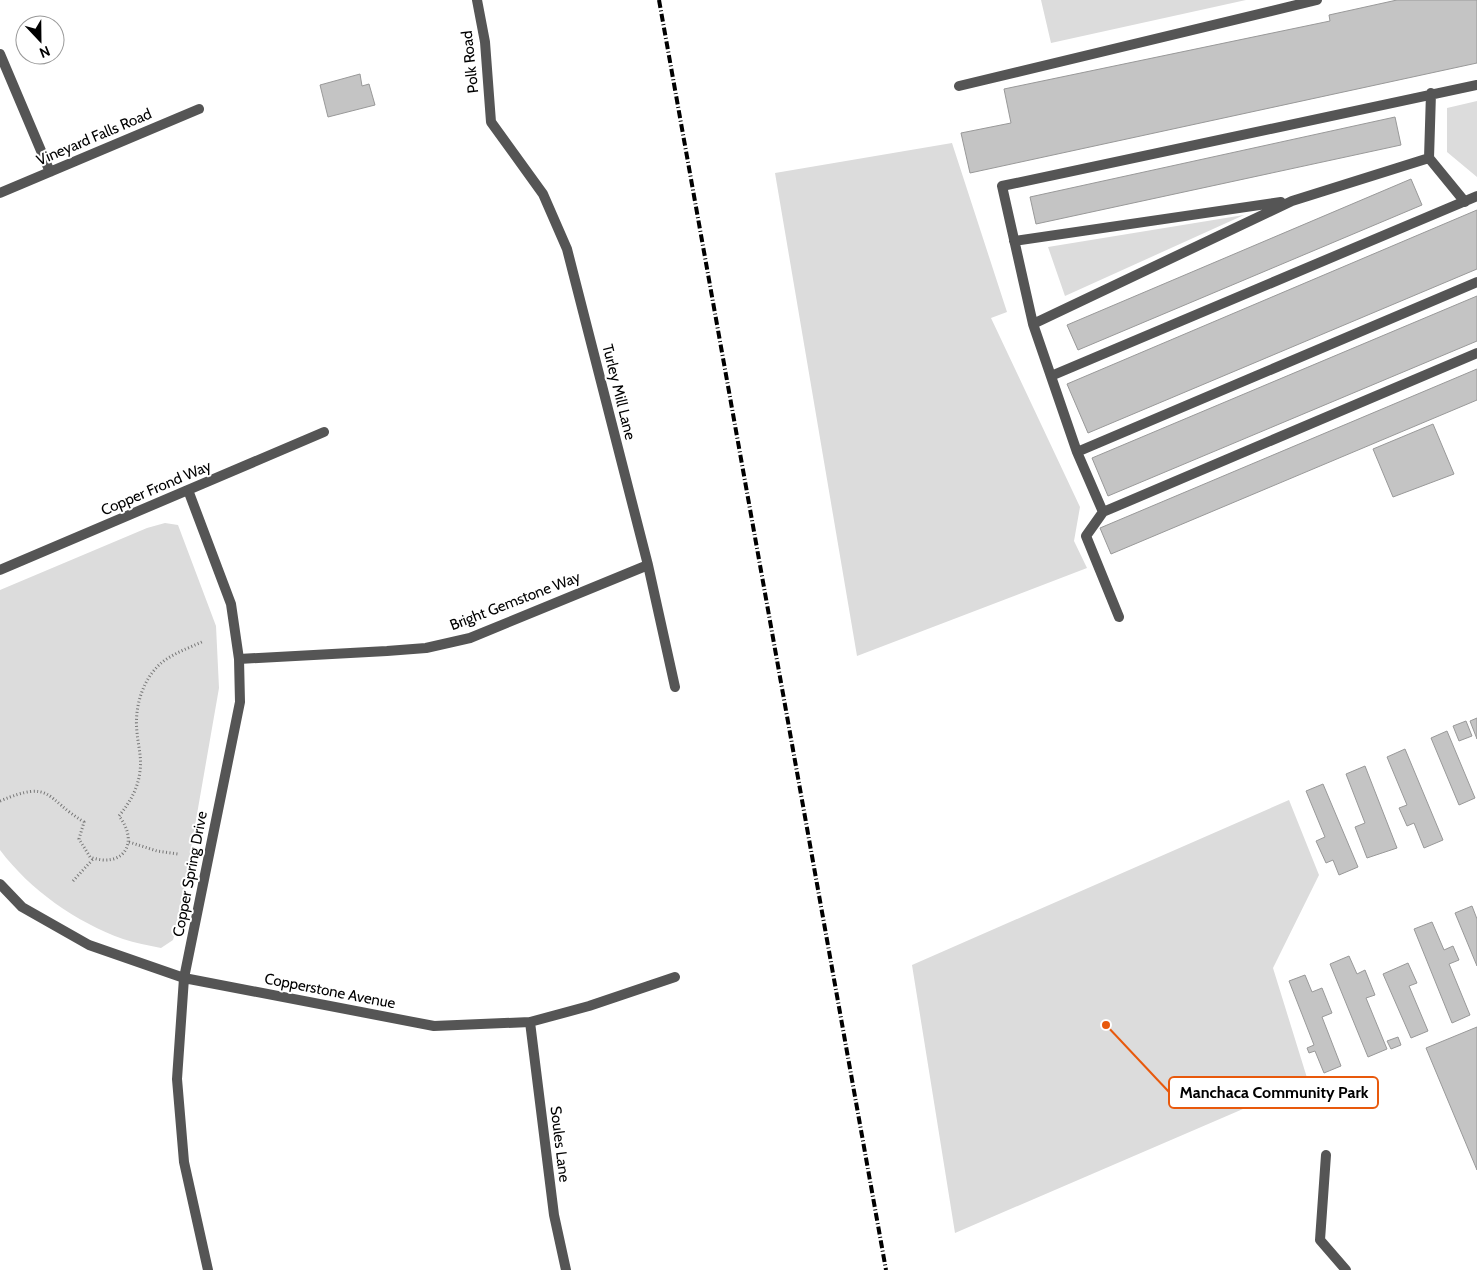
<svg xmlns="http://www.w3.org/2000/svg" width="1477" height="1270" font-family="Cabin,sans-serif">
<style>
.green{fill:#dcdcdc}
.building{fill:#c4c4c4;stroke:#999}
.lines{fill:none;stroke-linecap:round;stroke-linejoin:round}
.path{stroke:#777;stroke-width:3;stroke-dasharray:1 2.5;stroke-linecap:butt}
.lane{stroke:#555;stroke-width:10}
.street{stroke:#555;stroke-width:10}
.rail{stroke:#000;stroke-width:4;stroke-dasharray:8 2.5 1 2.5;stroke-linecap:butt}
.labels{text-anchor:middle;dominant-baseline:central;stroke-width:4;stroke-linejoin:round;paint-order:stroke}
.street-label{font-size:15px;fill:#000;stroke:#fff}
.leader{fill:none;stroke:#e8590c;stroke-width:2}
.callout-dot{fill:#e8590c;stroke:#fff;stroke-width:2}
.callout{fill:#fff;stroke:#e8590c;stroke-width:2}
.callout-label{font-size:16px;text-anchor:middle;font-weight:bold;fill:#000}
</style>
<rect width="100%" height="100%" fill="#fff"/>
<path class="green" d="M1041,0h205l-195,43z
M1477,101v76l-30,-25v-44z
M952,143l55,169 -16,6 89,189 -6,34 13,27 -230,88 -82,-483z
M1244,215l-179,81 -17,-49z
M165,523l13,2 38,101 3,62 -41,235 -5,17 -12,8c-13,-3 -26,-5 -38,-9 -47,-17 -93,-49 -123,-89v-260l147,-62z
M1289,800l30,75 -46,93 35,113 -353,152 -43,-268z"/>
<path class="building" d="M1397,0h80v63l-507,110 -9,-40 50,-10 -7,-34 326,-68 -1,-6z
M360,74l2,12 7,-2 6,21 -47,12 -8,-32z
M1395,117l6,28 -365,79 -6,-27z
M1411,179l11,26 -344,145 -11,-25z
M1477,210v59l-389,164 -21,-49z
M1477,296v45l-369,155 -16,-38z
M1477,369v31l-366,154 -11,-26z
M1433,424l21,50 -61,23 -20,-48z
M1477,718v21l-7,-18z
M1466,721l6,15 -13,5 -6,-15z
M1447,731l28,67 -16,7 -28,-67z
M1405,749l38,91 -19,8 -10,-25 -7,3 -8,-18 8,-3 -20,-48z
M1365,766l32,82 -30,10 -12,-31 10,-4 -19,-49z
M1323,784l35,83 -19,8 -6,-15 -7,3 -10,-22 9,-4 -19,-46z
M1472,906l5,13v47l-22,-53z
M1432,922l12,28 9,-4 6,14 -10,4 21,51 -18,8 -38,-94z
M1349,956l8,18 8,-4 10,25 -9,3 21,51 -19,8 -38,-93z
M1408,963l9,20 -8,3 19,45 -17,7 -28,-64z
M1305,975l7,17 10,-4 10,25 -10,4 19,49 -17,7 -9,-22 -6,2 -2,-5 7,-3 -25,-64z
M1477,1027v143l-51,-122z
M1398,1037l3,8 -10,4 -4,-8z"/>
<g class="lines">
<path class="path" d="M0,801c53,-22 44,-3 84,21l-5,17 11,18c33,12 50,-14 29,-41 11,-14 19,-27 21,-45 2,-13 -2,-26 -3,-39 -3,-25 6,-56 28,-72 12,-8 26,-13 39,-19
M129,842l28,9 21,3
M73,881l21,-23"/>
<path class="lane" d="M1477,85l-475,101 31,138 44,128 26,60 374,-159
M959,86l358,-86
M1431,93l-2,65 36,44
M1014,241l267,-39
M1033,324l259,-123 137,-43
M1051,376l426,-180
M1077,452l400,-170
M1103,512l-17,24 33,81
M1326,1155l-6,85 26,30"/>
<path class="street" d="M477,0l8,42 6,80 52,72 24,55 81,316 27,122
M0,54l50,118
M0,193l199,-84
M188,490l43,114 8,55 1,43 -56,276 -7,101 7,83 24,108
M0,570l324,-138
M239,659l148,-8 39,-3 44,-10 178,-73
M0,884l22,23 67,38 95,33 250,48 96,-4 59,-16 86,-29
M530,1022l24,193 12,55"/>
<path class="rail" d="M659,0l227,1270"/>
</g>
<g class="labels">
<g class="street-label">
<text transform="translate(470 62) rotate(-96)">Polk Road</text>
<text transform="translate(94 137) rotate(-23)">Vineyard Falls Road</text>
<text transform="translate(619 392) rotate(76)">Turley Mill Lane</text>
<text transform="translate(156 488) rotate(-23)">Copper Frond Way</text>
<text transform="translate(515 601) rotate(-21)">Bright Gemstone Way</text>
<text transform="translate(190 874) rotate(-79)">Copper Spring Drive</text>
<text transform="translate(330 991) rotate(11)">Copperstone Avenue</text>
<text transform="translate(560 1144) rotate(83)">Soules Lane</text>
</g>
</g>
<path class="leader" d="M1106 1025L1169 1092"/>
<circle class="callout-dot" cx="1106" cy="1025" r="5"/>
<rect class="callout" x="1169" y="1077" width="209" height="31" rx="5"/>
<g class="callout-label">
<text x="1274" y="1098">Manchaca Community Park</text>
</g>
<g transform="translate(40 40) rotate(158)"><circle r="24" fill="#ffffff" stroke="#999999"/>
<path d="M0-4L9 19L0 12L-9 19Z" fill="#000000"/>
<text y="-8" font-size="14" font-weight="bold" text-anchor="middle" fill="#000000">N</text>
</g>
</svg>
